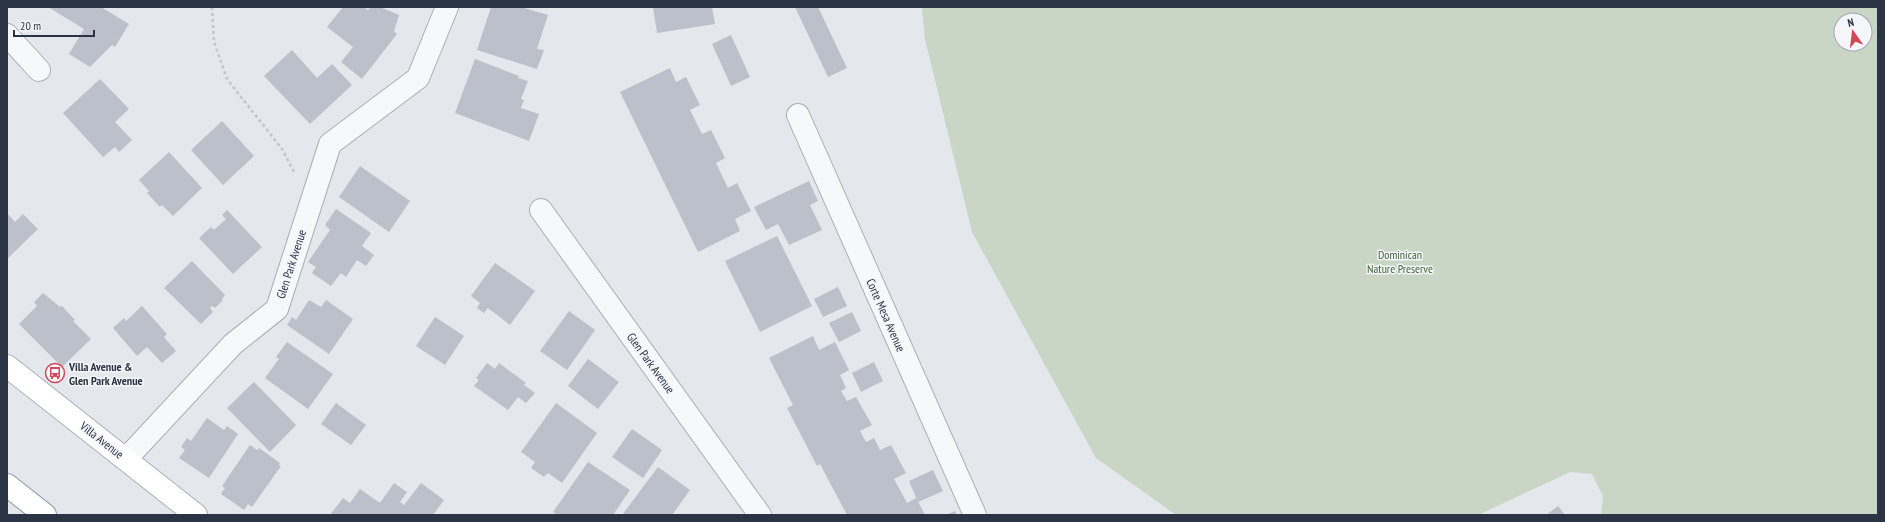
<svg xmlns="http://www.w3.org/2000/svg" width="1885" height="522" font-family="'PT Sans Narrow',sans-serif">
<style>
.green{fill:#c9d6c5;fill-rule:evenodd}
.building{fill:#bbc0ca}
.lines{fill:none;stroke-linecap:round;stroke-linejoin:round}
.street-casing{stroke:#a9aeb7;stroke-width:24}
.secondary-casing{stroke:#a9aeb7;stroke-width:24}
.highway-casing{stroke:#8b94a3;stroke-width:24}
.path{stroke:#c2c5cb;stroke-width:2.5;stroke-dasharray:3 3;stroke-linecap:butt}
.street{stroke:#f7f8fa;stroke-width:22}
.secondary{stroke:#fff;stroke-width:22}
.highway{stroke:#fff;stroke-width:22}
.labels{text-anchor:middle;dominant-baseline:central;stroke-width:3;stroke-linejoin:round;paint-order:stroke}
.park-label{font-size:12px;fill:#3f6138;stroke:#f4f6f9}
.street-label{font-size:12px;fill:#2b3445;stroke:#f4f6f9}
.poi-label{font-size:12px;font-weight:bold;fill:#2b3445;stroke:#f4f6f9;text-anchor:start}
</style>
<rect width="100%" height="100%" fill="#e4e7ec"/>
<path class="green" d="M922,7h956v508h-277l2,-19 -11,-22 -22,-2 -92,43h-302l-80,-57 -124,-226 -47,-193zM1841,20h24v24h-24z"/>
<path class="building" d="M48,7h53l28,17 -14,23 -3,-2 -22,22 -21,-13 15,-25z
M343,7h21l4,3 3,-3h9l19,8 -5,16 3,3 -35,45 -21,-17 12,-15 -26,-20z
M491,7h30l27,8 -11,34 7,1 -7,19 -60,-19z
M653,7h59l3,17 -58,9z
M795,7h23l29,61 -19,9z
M731,35l19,42 -19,9 -19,-42z
M292,50l25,28 15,-14 20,21 -42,39 -46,-48z
M475,59l44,17 -1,2 10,3 -7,18 3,1 -3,8 18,6 -10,27 -74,-28z
M670,68l6,14 10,-5 14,28 -10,5 12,24 9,-4 14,28 -9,5 12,25 9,-5 14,28 -16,8 5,12 -42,21 -78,-160z
M100,79l29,30 -14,13 17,18 -13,12 -4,-5 -12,10 -40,-44z
M222,121l32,35 -31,29 -32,-35z
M169,152l33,36 -29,28 -11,-11 -2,2 -13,-14 2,-2 -10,-11z
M360,166l50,35 -21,31 -50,-35z
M809,181l9,20 -8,4 12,25 -33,15 -11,-21 -12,6 -12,-23z
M336,209l35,24 -9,13 12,9 -8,11 -9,-6 -11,17 -5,-4 -10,13 -19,-13 4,-6 -8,-5 22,-32 -5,-5z
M227,210l35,37 -29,27 -34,-36 12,-11 3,3 12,-11 -4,-4z
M7,213l8,9 8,-8 15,15 -31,30z
M777,236l35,70 -52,26 -35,-71z
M192,261l33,34 -3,4 1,1 -8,8 -3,-2 -2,2 3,4 -12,12 -37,-36z
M495,263l40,28 -25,34 -22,-17 -4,5 -7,-5 3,-5 -9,-7z
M838,287l9,19 -24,11 -9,-18z
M43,293l17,14 2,-1 13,14 -2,1 18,18 -29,28 -43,-43 18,-18 -3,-4z
M309,300l12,7 5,-7 27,19 -24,35 -42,-29 5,-8 4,3z
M142,306l25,28 -3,3 12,14 -14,12 -15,-16 -10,9 -24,-28 11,-10 2,3z
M569,311l26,19 -28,40 -27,-19z
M852,312l9,19 -22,11 -10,-19z
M435,317l29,19 -19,29 -29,-19z
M813,336l6,14 16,-8 14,28 -9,5 6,13 -5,3 6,10 9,-4 16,28 -12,6 6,11 8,-4 6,12 11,-5 15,28 -12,6 13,24 9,-5 9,17h-78l-27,-51 -3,2 -30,-58 6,-3 -24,-47z
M287,342l46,32 -25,35 -43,-31 14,-19 -3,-2z
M588,359l31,23 -21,27 -30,-23z
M874,362l9,19 -22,11 -9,-19z
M487,363l8,6 4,-6 27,20 -2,2 11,8 -9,10 -8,-6 -10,13 -34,-24 5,-6 -3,-2z
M254,382l42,43 -26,27 -43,-44z
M336,403l30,22 -15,20 -30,-21z
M556,403l41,30 -35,50 -14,-10 -4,4 -13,-9 4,-6 -14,-10z
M207,418l17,12 3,-4 11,8 -29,44 -30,-20 6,-8 -4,-3 6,-9 4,3z
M632,429l30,21 -19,28 -31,-21z
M250,445l7,5 2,-2 21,15 -1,2 2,1 -29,41 -4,-3 -4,6 -23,-16 4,-6 -3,-2z
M588,462l42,28 -17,25h-55l-5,-3z
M658,467l32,23 -18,25h-50z
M933,470l10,21 -25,11 -9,-21z
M394,483l13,9 -7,10 4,3 17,-22 23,17 -11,15h-103l13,-17 7,5 10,-14 20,14z
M1558,506l7,9h-19z
M955,511l2,4h-11z"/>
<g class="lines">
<defs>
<path id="street" d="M7,35l32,35
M798,115l177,400
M541,210l219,305
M126,459l107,-115 44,-35 53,-165 88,-66 29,-71"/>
<path id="secondary" d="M7,366l189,149"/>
<path id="highway" d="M7,485l38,30"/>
</defs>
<use href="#street" class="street-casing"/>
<use href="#secondary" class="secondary-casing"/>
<use href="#highway" class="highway-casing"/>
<path class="path" d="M212,7l2,35 13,37 55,70 12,23"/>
<use href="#street" class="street"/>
<use href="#secondary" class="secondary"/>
<use href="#highway" class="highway"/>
</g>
<defs>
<symbol id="bus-ring" viewBox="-11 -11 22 22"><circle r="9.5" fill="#f4f6f9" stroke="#d1495b" stroke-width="1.5"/><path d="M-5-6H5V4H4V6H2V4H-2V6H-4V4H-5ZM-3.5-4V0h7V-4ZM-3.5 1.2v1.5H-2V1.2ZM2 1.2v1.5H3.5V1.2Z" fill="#d1495b"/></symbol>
</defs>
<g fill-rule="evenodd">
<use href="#bus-ring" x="44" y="362" width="22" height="22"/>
</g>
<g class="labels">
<g class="park-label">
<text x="1400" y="254">Dominican<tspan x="1400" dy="14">Nature Preserve</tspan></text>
</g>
<g class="street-label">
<text transform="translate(291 264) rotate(-72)">Glen Park Avenue</text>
<text transform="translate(886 315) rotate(66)">Corte Mesa Avenue</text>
<text transform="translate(651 363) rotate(54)">Glen Park Avenue</text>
<text transform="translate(102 440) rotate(38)">Villa Avenue</text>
</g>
<g class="poi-label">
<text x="69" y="366">Villa Avenue &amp;<tspan x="69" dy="14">Glen Park Avenue</tspan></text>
</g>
</g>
<rect width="1885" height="522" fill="none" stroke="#2b3445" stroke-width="16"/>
<g transform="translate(1853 32) rotate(346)"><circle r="19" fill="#f4f6f9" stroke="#a4a8b1"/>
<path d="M0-3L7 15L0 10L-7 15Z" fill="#d1495b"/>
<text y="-6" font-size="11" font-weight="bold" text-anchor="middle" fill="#2b3445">N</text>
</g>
<path d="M14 30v6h80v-6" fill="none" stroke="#2b3445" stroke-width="2"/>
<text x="20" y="30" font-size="12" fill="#2b3445" stroke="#f4f6f9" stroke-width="3" paint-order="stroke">20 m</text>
</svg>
